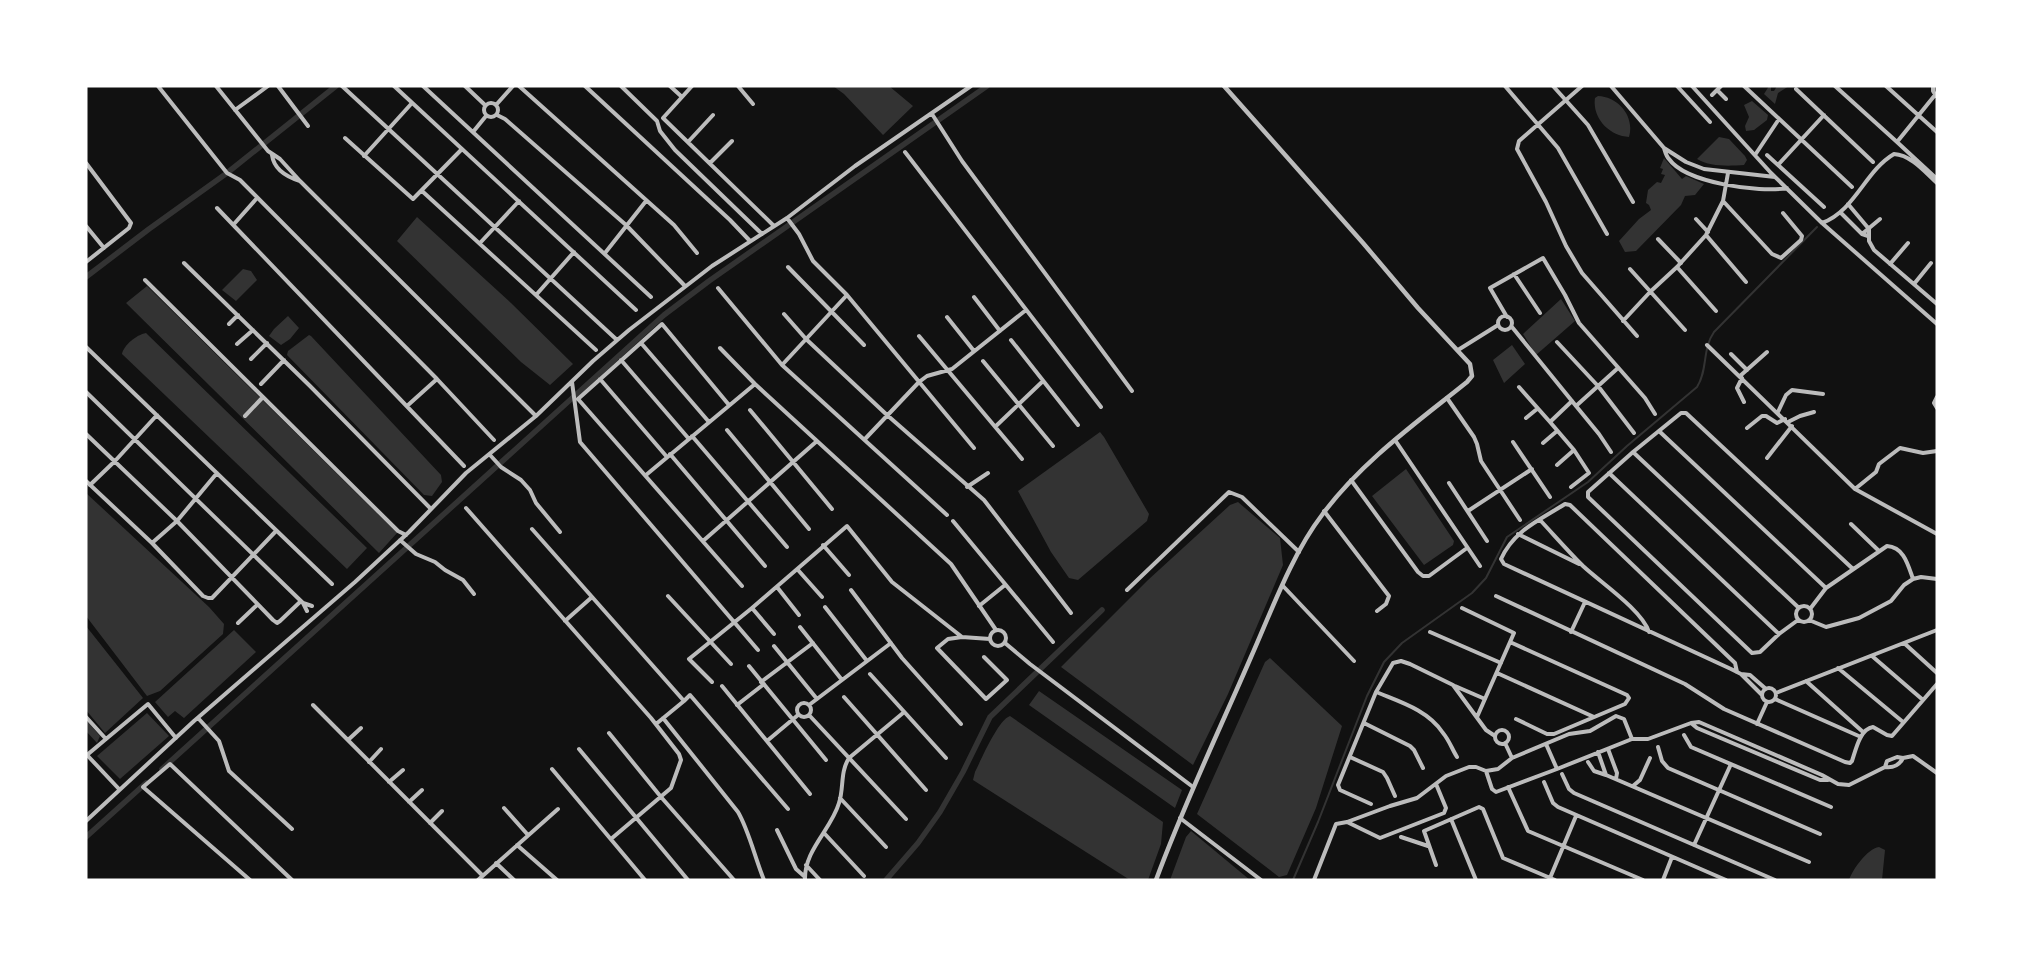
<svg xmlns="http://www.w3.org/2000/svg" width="2023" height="966" font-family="'Nunito Sans',sans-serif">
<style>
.water{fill:#333}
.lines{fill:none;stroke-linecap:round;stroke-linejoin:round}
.stream{stroke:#333;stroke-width:2}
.canal{stroke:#333;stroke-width:5.5}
.minor{stroke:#bcbcbc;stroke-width:4}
.tertiary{stroke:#bcbcbc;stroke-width:4.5}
</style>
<rect width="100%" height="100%" fill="#111"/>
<path class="water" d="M833,86h56l24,20 -30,29 -39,-41z
M1769,86h2v5h3l3,-5h12l-11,7 -3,11 -11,-10z
M1598,96c21,1 37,21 31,41 -20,-1 -37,-19 -34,-39z
M1752,101l16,14 -1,5 -13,10 -8,1 -1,-5 4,-9 -5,-12z
M1719,137l10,2 16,17 2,4 -3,5c-15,1 -34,2 -47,-6z
M1664,158l18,21 4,-3 18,8 -9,11 -10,1 -4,9 -45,46 -11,1 -6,-11 20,-22 12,-9 -2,-5 -3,-2 2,-13 9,-8 4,1 4,-8 -4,-1 2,-5 -3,-1z
M417,217l94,86 62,61 -23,21 -29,-23 -124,-121z
M243,269l8,2 6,9 -21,21 -14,-11z
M147,286l250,247 -18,20 -253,-250z
M1561,299l14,22 -39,34 -13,-21z
M288,316l11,12 -9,11 -9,6 -12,-9 5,-7z
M146,333l221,215 -20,21 -225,-215c2,-9 14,-19 24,-21z
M309,335l2,1 130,139 1,7 -10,14 -8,-1 -137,-140 1,-4z
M1512,345l13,19 -21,19 -11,-23z
M1100,432l4,5 45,77 -2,7 -69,59 -9,-2 -18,-26 -33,-61z
M1406,469l48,72 -1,4 -29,20 -52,-69z
M86,493l123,114 15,17 -1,10 -63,57 -13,5 -61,-80z
M1238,502l42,36 3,27 -55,129 -35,71 -132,-98 87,-87 82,-75z
M86,626l57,72 -38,35 -19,-23z
M234,630l22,22 -72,66 -9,-7 -7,6 -13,-15z
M1270,658l72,68 -26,82 -29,67 -8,2 -82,-63 68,-152z
M1039,691l143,99 -7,18 -146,-103z
M147,713l22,23 -49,43 -23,-23z
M1010,716l153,106 -2,22 -13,36h-18l-157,-100 2,-8c6,-12 23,-52 35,-56z
M86,720l14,16 -3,7 -11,-12z
M1191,831l59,49h-80l16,-43z
M1879,847l6,3 -3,30h-33c4,-11 18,-31 30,-33z"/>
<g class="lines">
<path class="stream" d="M1293,880l25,-58 49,-126 17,-34 18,-19 70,-50 14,-15 21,-41 81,-55 39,-36 70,-59c11,-17 5,-38 17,-55l103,-105"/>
<path class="canal" d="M86,277l63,-48 78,-56 109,-87
M162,769l502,-454 45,-34 278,-195
M86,837l60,-54
M886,880l32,-37 22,-31 23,-40 27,-55 112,-107"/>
<path class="minor" d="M158,86l69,87 13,7 197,199 57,61
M216,86l52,65 12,8 20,22c-13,-4 -26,-11 -28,-26
M278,86l30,40
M342,86l275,254
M394,86l242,224
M423,86l228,211
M465,86l20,19
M519,86l155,139 23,28
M585,86l145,134 20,21
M621,86l36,35 3,10 15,19 87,84
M670,86l12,11
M692,86l-29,32 111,108
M738,86l15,18
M1505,86l53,62 49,86
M1553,86l35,39 45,77
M1582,86l-63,55 -2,8 29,53 20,44 16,27 55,63
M1611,86l53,62c1,3 2,8 5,11 17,24 90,34 118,29
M1677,86l33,36
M1692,86l79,87 51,50 115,101
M1744,86l108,101
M1835,86l62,56 38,-47
M1886,86l51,46
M1933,86v5l3,5
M1796,89l77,73
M1717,90l9,9
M1712,95l9,-9
M484 110a7 7 0 1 1 14 0a7 7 0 1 1-14 0Z
M496,105l17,-19
M235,110l33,-24
M932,114l30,47 170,230
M497,115l8,4 121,106 59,61
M473,132l13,-16
M345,138l68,61 49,-50
M688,142l25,-27
M1897,142l40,37
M1664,148l22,14 18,7 71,8
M905,152l196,255
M1755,155l24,-36
M1767,155l57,52
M364,156l48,-53
M86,163l45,60 -2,5 -43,34
M710,163l22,-22
M1778,165l46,-50
M300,181l236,235
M422,191l174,159
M1723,201l49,53 9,4 20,-18 1,-4 -19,-23
M1848,204l21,25v12l5,9 63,54
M217,208l247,258
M1841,213l21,21 6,2
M787,218l12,16 14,27 34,34 127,153
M1696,219l12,13
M1822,223c33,-12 43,-52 72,-69 17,1 31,18 43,29
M234,224l23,-26
M86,226l18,22
M1862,234l18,-15
M1706,235l40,47
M1658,239l23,24
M480,243l39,-42
M605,253l41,-52
M184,263l126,123 121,123
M1890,264l18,-21
M788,267l76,78
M1677,267l39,44
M1630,269l55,61
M1514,274l26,39
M145,280l253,251 8,4
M1914,284l17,-21
M718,288l64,77 165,150
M536,295l38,-43
M974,297l26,34
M784,314l22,25 81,76 97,85 87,113
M1498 323a7 7 0 1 1 14 0a7 7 0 1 1-14 0Z
M947,317l27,34
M1507,317l-17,-29 53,-30 22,37 14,28 66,75 10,16
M1623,321l27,-29 27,-25 29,-32 17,-34 5,-28
M229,324l9,-9
M1512,327l64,79 42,-38
M919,336l103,123
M1011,340l67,85
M1557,342l41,44 36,47
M641,343l68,79
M237,344l16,-14
M1707,345l148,144 82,45
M86,347l246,237
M720,348l35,36 196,180 45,66
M1458,350l40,-25
M1731,354l16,16
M251,359l16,-16
M621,360l68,79
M983,361l70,85
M782,365l65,-70
M1740,376l27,-24
M1742,378l-5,10 7,14
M600,379l67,78
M572,382l8,60 178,208
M261,384l23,-24
M1519,387l31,35 22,-21
M86,392l217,211 4,8
M1937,397l-3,6 3,5
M1447,398l27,39 3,7 4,17 39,59
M729,405l-67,-81 -84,75 164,187
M407,406l30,-27
M1576,406l23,28 12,18
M750,410l82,99
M1778,412l8,-17 6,-5 31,4
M245,416l18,-19
M1526,418l11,-9
M1550,422l24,28 15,23 -18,14
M1788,422l12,-6 14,-4
M996,426l47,-45
M1747,428l15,-12h4l11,7 8,-4
M727,430l82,99
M1659,431l167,157
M86,434l91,87 96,99 4,3 3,-2 21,-20
M692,436l95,111
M865,439l54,-57 8,-6 25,-7 74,-59
M1395,440l85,126
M1513,442l37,55
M1543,443l14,-12
M1633,452l166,156
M670,454l95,112
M490,455l11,12 20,13 9,10 6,13 24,29
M1767,458l25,-32
M1557,465l17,-15
M1609,473l170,161
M646,475l109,-91
M1351,480l67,92 5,4h6l38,-28
M86,481l66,62 51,53 5,2h4l64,-67
M1449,483l38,58
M90,485l25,-24 42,-46
M967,487l21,-14
M1855,489l21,-17 3,-8 21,-16 23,5 14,-2
M466,508l185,210 28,36 2,6 -10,28 -60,51
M1324,511l65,85 -3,8 -9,7
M1468,511l64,-42
M1540,520c14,15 28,31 43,46 17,16 59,44 66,66
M953,521l100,121
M1851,524l28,27
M532,529l152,172 6,-6 98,114
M1518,534l61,30
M400,540l16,14 19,8 10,8 18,10 11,14
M703,541l114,-100
M152,543l25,-22 40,-48
M823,545l26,30
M798,570l24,27
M1283,586l71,75
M777,587l22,28
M851,590l51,68 59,66
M1127,590l102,-98 13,5 57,55
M668,596l63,68
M1496,596l189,88 39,25 121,53 5,1 2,-2c4,-12 8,-32 21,-34l14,8 5,1 45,-52
M303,603l9,3
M979,606l26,-21
M1796 614a8 8 0 1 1 16 0a8 8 0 1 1-16 0Z
M825,607l42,54
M1462,608l52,25 -37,84
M1810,609l16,-21 61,-42c17,1 21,19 26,33
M1798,620l-19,14 -19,18 -8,1 -164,-156v-5l45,-40 48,-39h5l167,156
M1809,620l17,7 33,-9 32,-17 13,-16 9,-6 8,-2 16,2
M565,621l27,-24
M238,623l19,-18
M800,627l42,53
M990 638a8 8 0 1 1 16 0a8 8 0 1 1-16 0Z
M1430,632l71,31
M1571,632l14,-30
M774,634l-22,-26 95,-82 45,56 70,55 28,2
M962,637l-14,2 -11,9 49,51 21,-19 -23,-23
M1510,642l117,53 2,3 -4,6 -71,30h-7l-31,-15
M1005,643l25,21 163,123
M1904,643l33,30
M774,646l43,53
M1872,656l51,44
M749,666l77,94
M1838,668l65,54
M1737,672l-2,-9 -165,-158 -5,-1c-25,16 -51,26 -64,55l3,5 227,105 10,5 21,21
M1497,673l97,44
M870,674l76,84
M1741,674l9,1 16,14
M1806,681l57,51
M712,682l-23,-23 63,-51
M761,682l52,-39
M722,686l88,108
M1455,686l30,13
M1762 695a7 7 0 1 1 14 0a7 7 0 1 1-14 0Z
M1376,692c24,10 52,18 67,41 6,7 9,16 14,24
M1776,693l161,-63
M844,697l82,93
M1775,699l86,38
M797 710a7 7 0 1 1 14 0a7 7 0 1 1-14 0Z
M313,705l169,170
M737,705l27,-21
M809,705l82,-62
M809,715l97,104
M86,717l20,22 -19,16 32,34
M198,718l21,23 10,30 63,58
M663,718l75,94c11,19 17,46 26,68
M1364,723l46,23 4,4 9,18
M1691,723l6,5 123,52h8
M656,724l28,-23
M1757,724l10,-22
M1495 737a7 7 0 1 1 14 0a7 7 0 1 1-14 0Z
M609,733l52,64 73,83
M1684,735l7,12 140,60
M106,739l42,-35 28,34
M348,740l13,-12
M767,741l31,-26
M1505,743l7,15
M1546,744l11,25 75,-30h16l43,-16 8,-1 123,53 16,9 11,1 36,-18 2,-6 10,-4 6,1 10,-2 24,17
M1658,747l4,14 6,7 152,66
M579,749l109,131
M1608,749l9,24 -1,6
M1598,752l8,23 203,87
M1350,757l33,15 4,6 8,18
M369,762l12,-13
M1588,762l6,9 12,4
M1885,767c8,1 14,-1 18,-9
M552,769l93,111
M1486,771l6,18 4,3 61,-23
M1562,774l7,15 5,4 201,87
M389,782l14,-12
M1544,782l9,21 5,4 168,73
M1633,786l7,-6 10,-22
M1508,787l20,44 115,49
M840,798l46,49
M409,802l13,-12
M1371,804l-31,-14 -2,-5 38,-93 17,-29 8,-2 9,3 43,21 33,45 9,6
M504,808l24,27
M1180,818l81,62
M1451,819l25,61
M86,821l108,-100 161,-139 54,-50 57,-59 70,-57 57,-55 36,-31 83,-64 75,-48 68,-52 116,-80
M1347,822l33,16 64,-25 2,-5 -10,-24
M430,823l12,-12
M777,830l19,39 9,8
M824,833l40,43
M1401,837l27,9
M517,845l40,35
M1694,845l37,-81
M496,863l18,17
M806,865l14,15
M1436,865l-12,-34 55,-24 4,2 20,49 52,22
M1550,878l26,-62
M250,880l-107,-93 27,-23 122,116
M478,880l80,-71
M805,880c-1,-30 26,-50 34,-77 5,-15 1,-31 10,-45l54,-45
M1314,880l22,-56 11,-2 43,-16 27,-8 29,-22 23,-9h7l10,4 12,-2 14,-11 57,-24 21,-3 26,-15 8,3 8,20
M1663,880l9,-23"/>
<path class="tertiary" d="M1156,880c28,-76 63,-149 95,-223 20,-45 41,-103 71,-142 39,-53 94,-92 145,-133l5,-6 -2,-12 -52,-56 -55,-65 -139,-157"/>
</g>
<rect width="2023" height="966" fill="none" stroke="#ffffff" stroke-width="175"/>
</svg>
